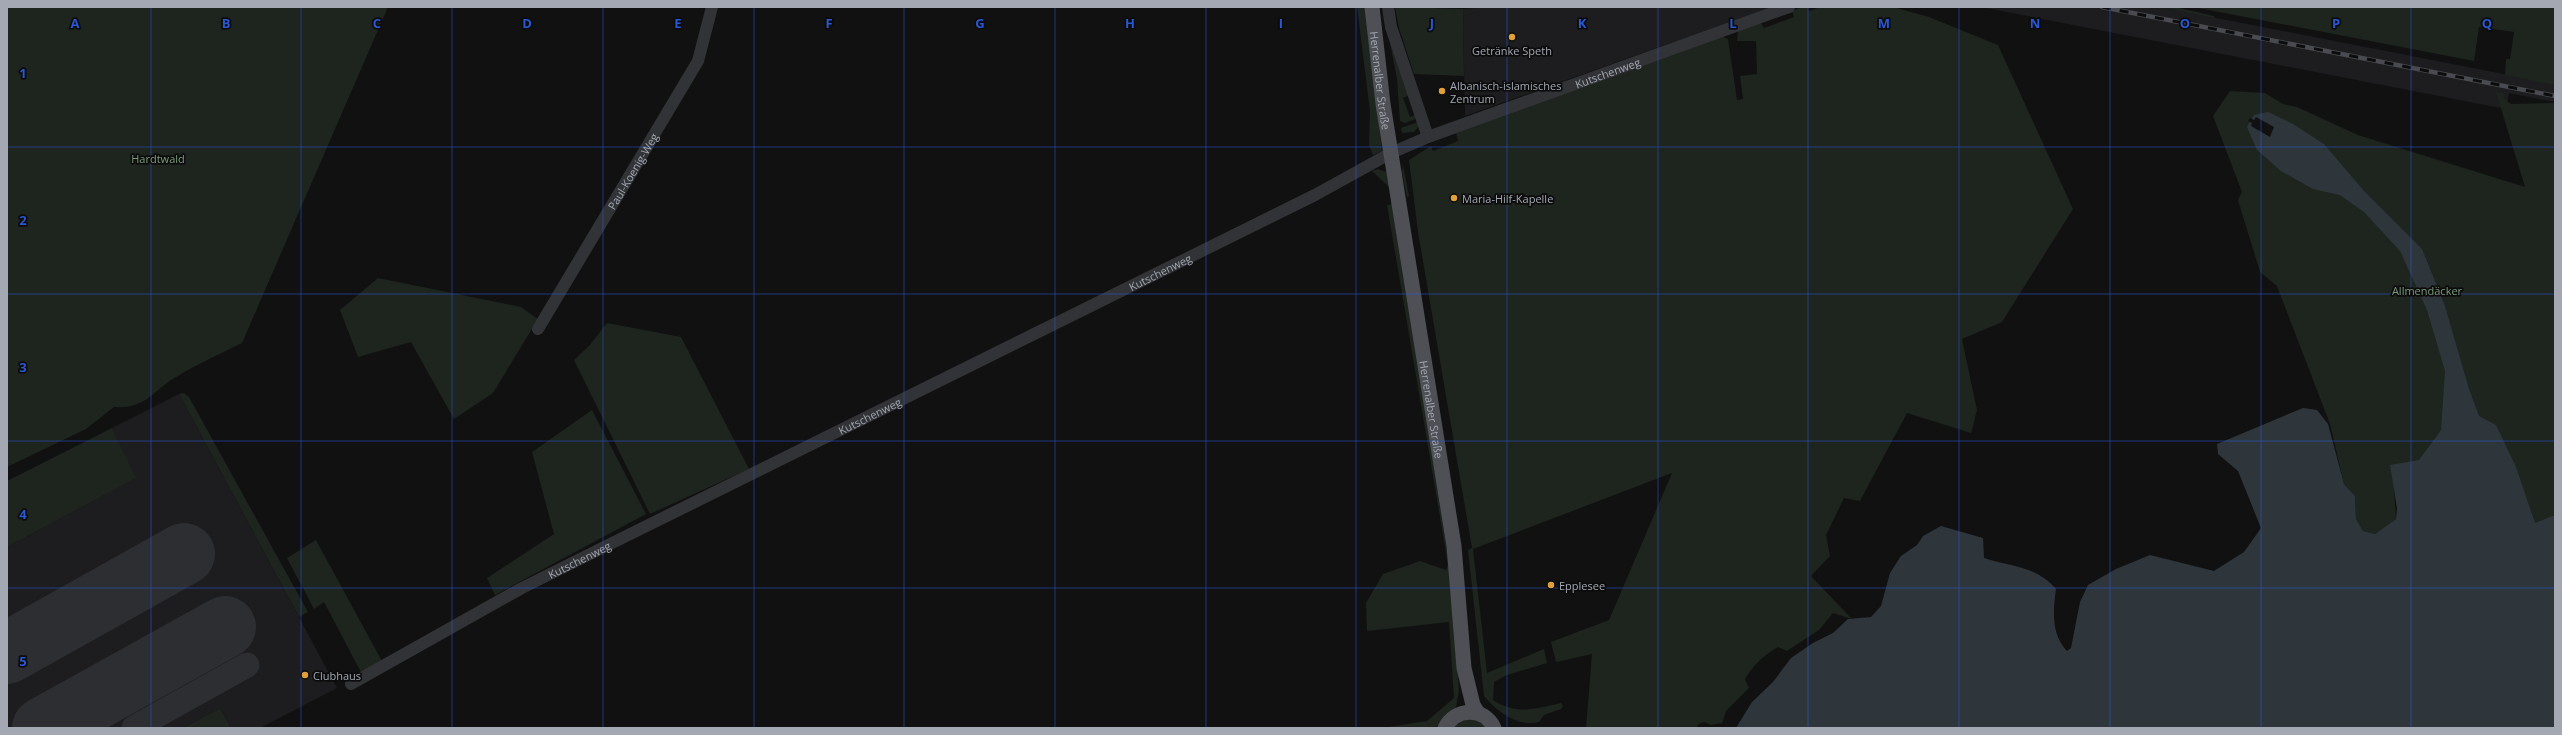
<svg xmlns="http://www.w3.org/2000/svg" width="2562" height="735" font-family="'Open Sans',sans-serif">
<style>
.built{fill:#1d1d1f}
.green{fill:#1e241e}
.water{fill:#2e363b}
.pier{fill:#111112}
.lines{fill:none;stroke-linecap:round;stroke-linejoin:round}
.taxiway{stroke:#2d2e31;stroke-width:25}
.runway{stroke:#2d2e31;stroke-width:62}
.minor{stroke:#323337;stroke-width:12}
.major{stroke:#4e5056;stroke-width:15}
.rail-casing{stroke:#494b50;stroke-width:4.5}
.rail{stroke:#0c0c0d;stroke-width:3;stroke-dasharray:9;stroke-linecap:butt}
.grid{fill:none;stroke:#2a57d4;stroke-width:1;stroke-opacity:0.55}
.poi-dot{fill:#e1a03a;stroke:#0c0c0d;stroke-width:1.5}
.labels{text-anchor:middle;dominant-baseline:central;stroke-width:3.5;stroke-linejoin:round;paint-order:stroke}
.poi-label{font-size:11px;fill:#a3a8b2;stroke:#0c0c0d;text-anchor:start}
.street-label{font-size:11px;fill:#a3a8b2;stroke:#0c0c0d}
.park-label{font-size:11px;fill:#7c9b7c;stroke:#0c0c0d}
.grid-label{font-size:13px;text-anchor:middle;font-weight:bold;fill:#2a57d4;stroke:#0c0c0d;stroke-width:3.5;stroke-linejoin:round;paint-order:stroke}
</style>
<rect width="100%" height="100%" fill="#111112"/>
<path class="built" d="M1492,7h280l-307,109 -2,-107z
M1981,7h179l395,77v18l-46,-9 -3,16z
M179,394l158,294 -77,40h-29l-11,-20 -37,20h-176v-181l128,-69 -23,-50z"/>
<path class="green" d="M7,7h381l-146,336c-22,11 -45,21 -66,34 -24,14 -29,32 -62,30l-28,22 -79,38z
M1357,7h9l16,144 -9,4 -4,-10 1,-34z
M1395,7l68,2 1,67 -50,-2 -15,-46z
M1802,7h6l1,4 12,-4h72l36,10 69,28 75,164 -71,113 -40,17 15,71 -6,23 -64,-20 -47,88 -16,-3 -18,37 4,21 -19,20 41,43 -19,-6 -14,17 -32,21 -9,-4c-15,9 -24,17 -33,32l4,9 -23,23 -4,12 -11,2 -7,-3 -5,2 -3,4h-110l6,-74 -36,8 -5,-20 58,-22 63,-147 -199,76 14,124 57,-24 3,14 -40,12 -13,7 -1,18c23,15 42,9 68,3l2,3 -2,3 -17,6 -5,7c-21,5 -41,-9 -55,-26l-16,-146 4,-2 -54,-316 -9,-72 22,-14 2,5 25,-10 -2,-8 266,-97 6,3 9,61 6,-1 -3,-23 17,-2 -1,-33h-19l1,-10 22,-9 4,6 30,-11 -2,-6z
M2160,7h15l39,9v2z
M2193,7h362v78l-50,-10 1,-16h4l4,-27 -35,-5 -5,34z
M1390,43l20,52 -7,3 7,19 6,-2 2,3 -13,5 -5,-2 -3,-42z
M2230,91l35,2 18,11 14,3 61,28 167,52 -29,-95 8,1v6l7,5 44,-1v412l-20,10 -141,-36 2,30 -21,15 -12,-3 -7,-12 -1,-23 -11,-12 -14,-60 -53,-138 -17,-14 -22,-72 4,-8 -29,-76z
M1418,122l1,4 -5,6 -12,1 -1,-5z
M1403,165l6,31 -2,1 -5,-25z
M1378,169l8,3 4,16 -18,-17z
M1393,204l59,378 7,109 -3,16 -20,21h-55l46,-7 27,-23 -5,-76 -82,9 -1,-28 17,-29 37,-13 26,9 2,-6 -61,-359z
M378,278l143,29 17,12 -45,74 -39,26 -43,-77 -53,15 -18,-47z
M607,323l74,14 68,132 -99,45 -76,-154 15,-14z
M184,393l5,4 119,215 -9,5 -120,-223z
M592,410l54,104 -151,81 -8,-17 67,-44 -22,-82z
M112,428l24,50 -129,69v-66z
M316,540l67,123 -21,11 -38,-72 -10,7 -27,-51z
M220,708l11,20h-48z
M1476,717l12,11h-39l4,-5z"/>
<path class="water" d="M2268,112l25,12 31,20 40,47 58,58 23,57 24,83 10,27 17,9 20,42 19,56 20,-8v213h-819l16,-26 21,-20 18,-24 22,-15 20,-10 15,-14 23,-2 10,-11 9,-33 11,-17 16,-11 6,-9 18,-10 42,12 1,20c27,9 53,8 72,31 -3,22 -5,45 11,62l4,-3 9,-46 8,-17 28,-16 34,-14 64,16 30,-19 17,-24 -23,-57 -20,-17 -1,-10 86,-36 14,2 11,14 16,60 11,12 1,23 7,12 12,3 21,-15 1,-11 -7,-43 29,-5 22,-30 4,-59 -18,-61 -27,-59 -36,-39 -24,-17 -27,-6 -32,-18 -24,-21 -10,-23 7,-12z"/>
<path class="pier" d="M2256,117l18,10 -4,10 -19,-11 1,-3 -4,-2 2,-3 4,2z"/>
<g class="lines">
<path class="taxiway" d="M134,728l113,-63"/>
<path class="runway" d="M7,653l177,-99
M43,728l182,-101"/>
<g class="minor">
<path d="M1388,7l3,20 37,110"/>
<path id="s1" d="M538,329l160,-268 14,-54"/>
<path id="s2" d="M351,684l171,-96 70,-35 723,-358 76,-42 37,-16 361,-130"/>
</g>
<g class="major">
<path id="s3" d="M1372,7l11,97 71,442 10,122 9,37 5,8"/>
<path d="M1445,728c10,-20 39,-22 49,0"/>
</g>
<defs>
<path id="rail" d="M2102,7l453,89"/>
</defs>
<use href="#rail" class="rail-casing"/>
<use href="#rail" class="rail"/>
</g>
<path class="grid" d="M151,7v721M301,7v721M452,7v721M603,7v721M754,7v721M904,7v721M1055,7v721M1206,7v721M1356,7v721M1507,7v721M1658,7v721M1808,7v721M1959,7v721M2110,7v721M2261,7v721M2411,7v721M7,147h2548M7,294h2548M7,441h2548M7,588h2548"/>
<g class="poi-dot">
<circle cx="1512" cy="37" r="4"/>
<circle cx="1442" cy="91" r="4"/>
<circle cx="1454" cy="198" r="4"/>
<circle cx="1551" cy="585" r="4"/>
<circle cx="305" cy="675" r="4"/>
</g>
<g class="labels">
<g class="poi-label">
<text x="1512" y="50" text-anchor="middle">Getränke Speth</text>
<text x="1450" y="85">Albanisch-islamisches<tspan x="1450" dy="13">Zentrum</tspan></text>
<text x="1462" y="198">Maria-Hilf-Kapelle</text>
<text x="1559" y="585">Epplesee</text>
<text x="313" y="675">Clubhaus</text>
</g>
<g class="street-label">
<text stroke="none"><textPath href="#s2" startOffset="1399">Kutschenweg</textPath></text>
<text stroke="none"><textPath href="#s3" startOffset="74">Herrenalber Straße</textPath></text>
<text stroke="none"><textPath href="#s1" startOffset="184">Paul-Koenig-Weg</textPath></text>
<text stroke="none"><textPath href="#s2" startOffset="908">Kutschenweg</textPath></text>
<text stroke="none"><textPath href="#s3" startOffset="407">Herrenalber Straße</textPath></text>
<text stroke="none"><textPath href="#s2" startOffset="584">Kutschenweg</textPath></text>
<text stroke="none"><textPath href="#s2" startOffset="260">Kutschenweg</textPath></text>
</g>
<g class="park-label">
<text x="158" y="158">Hardtwald</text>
<text x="2427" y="290">Allmendäcker</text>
</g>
</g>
<g class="grid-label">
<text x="75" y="28">A</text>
<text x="226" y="28">B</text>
<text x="377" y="28">C</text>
<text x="527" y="28">D</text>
<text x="678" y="28">E</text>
<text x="829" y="28">F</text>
<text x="980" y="28">G</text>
<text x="1130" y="28">H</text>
<text x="1281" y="28">I</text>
<text x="1432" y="28">J</text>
<text x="1582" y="28">K</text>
<text x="1733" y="28">L</text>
<text x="1884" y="28">M</text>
<text x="2035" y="28">N</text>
<text x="2185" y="28">O</text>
<text x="2336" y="28">P</text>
<text x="2487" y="28">Q</text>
<text x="23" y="78">1</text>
<text x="23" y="225">2</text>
<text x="23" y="372">3</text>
<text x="23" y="519">4</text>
<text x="23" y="666">5</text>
</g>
<rect width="2562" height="735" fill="none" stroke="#a3a8b2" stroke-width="16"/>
</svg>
